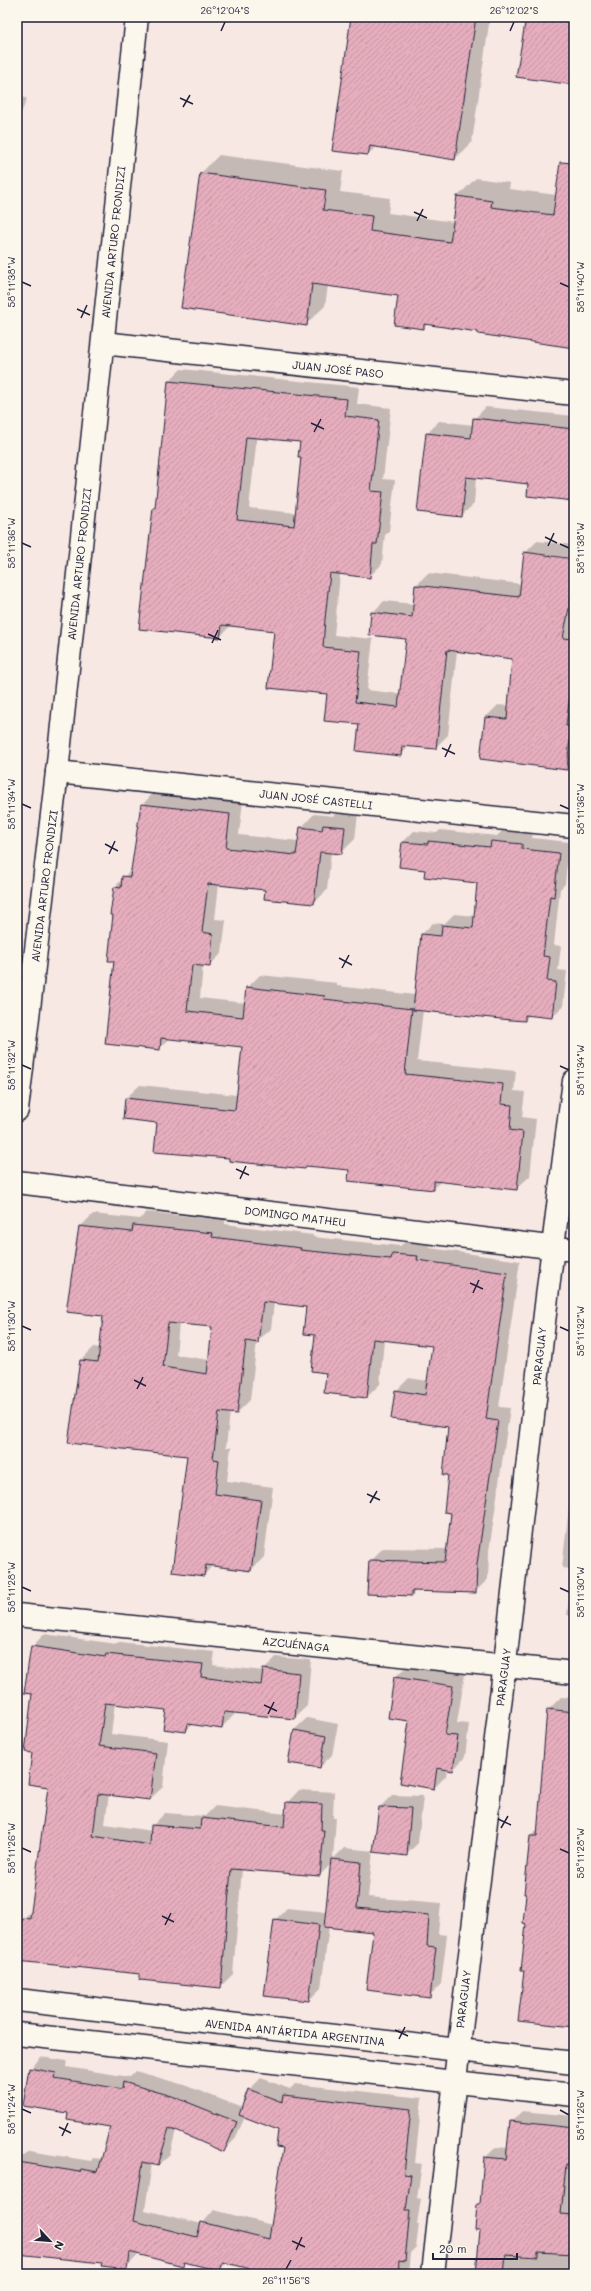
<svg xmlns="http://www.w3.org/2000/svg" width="591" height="2291" font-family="Mali,sans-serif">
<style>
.shadow{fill:#0003;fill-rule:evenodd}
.building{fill:url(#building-hatch);stroke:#22223b;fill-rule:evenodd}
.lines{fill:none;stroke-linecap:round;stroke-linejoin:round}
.minor-casing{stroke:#22223b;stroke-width:25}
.secondary-casing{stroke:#22223b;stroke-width:25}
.minor{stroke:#fbf7ec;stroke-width:22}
.secondary{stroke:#fbf7ec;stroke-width:22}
.ticks{fill:none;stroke:#22223b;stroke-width:1.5}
.labels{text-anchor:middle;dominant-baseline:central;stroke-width:3.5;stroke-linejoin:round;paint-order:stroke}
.street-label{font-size:11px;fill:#22223b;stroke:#fbf7ec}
.neatline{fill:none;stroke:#22223b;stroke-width:1.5}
.ticks-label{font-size:10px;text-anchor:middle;fill:#22223b}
</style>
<defs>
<pattern id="building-hatch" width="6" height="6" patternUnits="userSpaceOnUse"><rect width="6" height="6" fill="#e6adbd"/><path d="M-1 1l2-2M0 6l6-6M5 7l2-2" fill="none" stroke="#c595a3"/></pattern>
</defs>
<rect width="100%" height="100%" fill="#f7e8e3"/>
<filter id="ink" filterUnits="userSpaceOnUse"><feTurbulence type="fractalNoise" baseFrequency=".025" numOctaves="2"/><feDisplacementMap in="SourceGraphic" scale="8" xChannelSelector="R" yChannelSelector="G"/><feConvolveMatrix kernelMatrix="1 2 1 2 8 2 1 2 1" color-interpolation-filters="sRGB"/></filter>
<g filter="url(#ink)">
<path class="shadow" d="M352,17h138l-18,125 -17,17 -78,-13 -9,8z
M17,94l10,5 -10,23z
M219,155l124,16 -3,21 50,6 -2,15 66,9 4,-26 18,-18 34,5 -1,6 48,6 17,-31v183l-146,-23 -5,4 -23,-33 -72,-10 -3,21 -19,18 -124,-17 19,-134z
M181,369l178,18 -2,17 34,4 -8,71 12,1 -6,51 -4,4 -3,29 -13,13 -29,-4 -3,33 -3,29 39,4 -6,51 33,4 7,-56 -35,-25 12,-12 30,3 2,-19 12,-12 93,11 4,-31 12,-12 37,4v13l-40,-5v2l40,5v201l-8,8 -80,-52 12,-12 11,1 4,-48 -56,-7 -9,84 -13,13 -25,-3 -9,10 -41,-32 -32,-30 -52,-63 -45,-5 -11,12 -80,-9 14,-120 3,-3 12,-124zM257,437l44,5 1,14 -6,57 -47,-5z
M486,407l88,9v84l-45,-17 -53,-6 -2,27 -13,12 -34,-82 12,-13 34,4 1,-6z
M155,791l88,10 -4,34 60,6 2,-13 13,-14 19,2 5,-4 20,2 -3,25 -14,14 -10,-1 -4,38 -13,13 -48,-14 -47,-5 -4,35 11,1 -4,33 -13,13 -6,-1 -3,33 45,5 2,-15 13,-13 77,8v3l78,9 7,-61 11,-11 11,1 10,-10 21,2 3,-34 -52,-13 -23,-27 11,-11 23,2 3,-3 57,6 6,-6 30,3 -1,5 37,4 -4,42 -5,5 -6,56 7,1 -3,24 9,1 -4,35 -11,11 -23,-2 -4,5 -102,-10 -6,51 99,10 -2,20 11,1 -3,25 14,2 -6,57 -14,13 -75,-8 -8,8 -83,-20 -42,-4 -3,3 -146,-46 -33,-24 14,-13 97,10 6,-49 -73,-8 -11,11 -44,-89 -1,-72 19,-21 9,-62z
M147,1212l78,8v4l88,11v2l87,9 6,-5 24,3v4l90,13 -21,146 11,1 -21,143 -1,28 -13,13 -59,-2 -4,5 -42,-34 13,-13 65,1 4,-37 -3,-86 -53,-35 13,-13 19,3 5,-36 -49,-5 -4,44 -13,13 -40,-25 -20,-66 -33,-3 -3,26 -14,12 -7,59 -13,13 -7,-1 -4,35h5l-4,34 46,6 -9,70 -13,13 -38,-5 -9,10 -16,-120 -107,-95 13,-13 7,1 3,-33 -24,-88 13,-13 47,5zM179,1323l34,3 -3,34 -34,-5z
M574,1463v153l-7,-1 5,-46 -10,-1z
M44,1634l73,10 2,-2 96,10 -2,13 50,6 13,-14 35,3 -4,46 -13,12 -60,-6v3l-13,13 -28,-4 -7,7 -19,-21 -52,-7 -4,31 57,7 -5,46 -13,12 -41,-5 -4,30 47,7v-5l13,-13 40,3 10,-10 71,8 1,-11 12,-13 35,2 -1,26h3l-3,41 11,-11 30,3 6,-44 12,-12 31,1 -5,47 -12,12 -33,-4 -5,46 73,6 -3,31 9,1 -6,49 -12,12 -55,-65 -45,-5 -8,62 -12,12 -34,-80 12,-12 40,4 5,-49 -12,12 -78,-6 -9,105 -13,13 -197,-68 10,-10 16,-123 -16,-34 -1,-105z
M408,1665l57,9 -8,49 12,1 -4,33 -12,13 -6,-1 -1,7 -12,12 -39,-111z
M561,1697l13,1v328l-49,-55 6,-135 7,-7 10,-119z
M307,1718l31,6 -6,31 -12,12 -26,-37z
M41,2057l26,4 -1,6 64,10 6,-6 48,14 59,23 6,-18 12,-12 29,11 5,-5 127,14 -7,65 7,1 -5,34 4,1 -4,25h2l-3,24 -6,6 -2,20h-134l-47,-12 -7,8 -34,-9 -4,4 -43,-11 -13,14 -23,-6 -86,-9v-92l12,-10 62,10 2,-3 9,1 10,-33 -43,-14 -39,-43zM245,2117l34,13 5,17 -12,78 -58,-15 -12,14 -57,-14 7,-47 6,2 12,-11 6,-24 48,21 11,-12z
M522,2111l52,5v158h-96l3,-45 -3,-25 3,-3 4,-43 11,-11 12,1 3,-26z"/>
<path class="building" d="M351,17h125l-21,143 -85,-14 -2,9 -36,-4z
M526,17h48v68l-58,-8z
M560,162l14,1v185l-96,-14v-2l-54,-8v5l-30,-4 4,-29 -86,-12 -5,42 -126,-18 19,-135 126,17 -3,20 49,6 -2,15 80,11 7,-46 35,5 -1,6 62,8z
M168,381l179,18 -2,17 34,4 -8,71 12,1 -6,52h-4l-3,34 -40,-5 -5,46 -2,28 38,4 -6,51 43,5 8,-68 -37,-4 2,-23 41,5 3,-32 104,12 5,-45 50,7v34h-2l-9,45 11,1v22l-8,65h5l-4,44 -87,-11 5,-42 22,2 5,-60 -65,-9 -11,99 -34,-3 -1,10 -45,-5 3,-27 -35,-3 3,-27 -59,-6 6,-57 -52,-6 -2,13 -81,-9 14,-121h2zM246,437l54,5 -2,15h3l-7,69 -57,-6z
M473,418l101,11v72l-47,-5 1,-12 -62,-7 -4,40 -45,-5 9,-79 45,5z
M141,804l89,10 -4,34 70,7 4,-28 22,3 1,-5 22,2 -3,27 -22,-2 -6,52 -50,-5 1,-9 -57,-6 -6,48 11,2 -3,33 -18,-2 -5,46 56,6 3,-30 79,9 -1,3 88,10 -7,65 98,10 -2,20 11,1 -2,25 13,2 -6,58 -83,-9v9l-86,-9 1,-11 -43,-4 -1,3 -76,-8v-3l-75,-6 3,-29 -34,-4 2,-21 110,12 7,-63 -81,-9 -1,12 -55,-6 9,-83h-6l5,-46h-3l4,-28 7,1 1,-12 8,1z
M428,841l62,6 1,-6 31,3v5l37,4 -5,44 -4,-1 -7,60 7,1 -3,24 9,1 -4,36 -27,-3v6l-14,-1 -98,-10 8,-76 20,2 1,-11 31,3 4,-45 -53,-6 1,-7 -26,-3 3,-25 26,2z
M133,1225l80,8 -1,4 89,11 -1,2 91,9 1,-5 26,2 -1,4 90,13 -21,146 12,2 -21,143 -1,29 -64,-2v5l-45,-2 2,-34 76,2 6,-49 -7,-1 4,-37h-5l5,-48 -57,-8 4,-29 30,5 7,-49 -59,-7 -6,59 -43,-5 2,-20 -15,-2 4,-36 -12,-1 3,-27 -43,-5 -5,41 -12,-2 -9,73 -18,-2 -6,47 6,1 -4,34 46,6 -10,71 -45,-6 -2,11 -32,-4 15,-116 -119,-13 12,-83 18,2 5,-46 -37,-4 13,-86 53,6zM168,1323l44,4 -5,47 -44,-7z
M31,1646l74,11 1,-3 97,10 -2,13 60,8 2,-16 36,4 -4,46 -71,-7 -2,17 -34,-5 -2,8 -23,-3 3,-19 -61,-7 -6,43 57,7 -6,47 -52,-6 -5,42 57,9 1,-20 49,4 1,-11 83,9 2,-25 36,2 -1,26h3l-4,46 -89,-7 -10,119 -81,-8v-6l-123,-13 5,-43 8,1 18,-132 -20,-3 4,-31 -7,-1 7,-58 -8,-1z
M394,1677l59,9 -8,49 13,1 -5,35 -16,-3 -3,21 -34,-6 9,-62 -21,-3z
M547,1709l27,3v315l-56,-6 6,-50h-3l5,-47 -3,-1 3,-29h-2l6,-58h7z
M294,1730l32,6 -6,32 -32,-5z
M379,1807l32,1 -4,48 -34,-4z
M331,1859l30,3 -4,46 72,7 -2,31 9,1 -6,51 -64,-8 7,-58 -49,-5z
M274,1919l45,6 -10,76 -45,-5z
M29,2068l27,5 -1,5 67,11 1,-7 49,14 65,26 -13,30 -55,-24 -11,38 -15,-4 -9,59 63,16 4,-15 68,17 14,-91 -7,-1 2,-17 -39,-15 9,-26 34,13 1,-7 128,14 -7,65 7,1 -5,35h4l-5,51 -6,-1 -1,14h-128l-47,-12 -3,9 -36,-9 -1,4 -54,-14 -2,17 -26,-3 1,-3 -85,-9v-92l63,10 1,-3 17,3 12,-45 -43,-7 1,-7 -45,-7z
M510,2121l64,7v38l-8,-1 -5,49 13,1v39l-36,-2v5l-32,-2 -2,19h-28l4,-44h-5l2,-26h3l4,-47 22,2z"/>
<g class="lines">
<defs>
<path id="minor" d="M103,343l471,51
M57,772l517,54
M17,1182l557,68
M17,1615l557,58
M433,2274c22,-204 48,-408 72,-611 22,-194 43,-388 69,-582"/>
<path id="secondary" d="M17,1110l40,-338 80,-755
M17,2000l557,63
M17,2034l557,61"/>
</defs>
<use href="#minor" class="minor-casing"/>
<use href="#secondary" class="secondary-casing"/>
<use href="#minor" class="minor"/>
<use href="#secondary" class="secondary"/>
</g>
</g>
<path class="ticks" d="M221,31l4,-9M510,31l4,-9M180,98l13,6M183,107l7,-12M414,212l13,6M417,221l6,-12M22,282l9,4M560,283l9,4M77,309l13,6M81,318l6,-13M311,423l13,6M314,432l7,-13M545,537l12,6M22,543l9,4M560,544l9,4M548,546l6,-13M208,634l13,6M212,643l6,-13M442,748l13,6M445,757l6,-13M22,804l9,4M560,805l9,4M105,844l13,7M109,854l6,-13M339,958l13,7M342,968l7,-13M22,1065l9,4M560,1066l9,4M236,1169l13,6M240,1179l6,-13M470,1283l13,6M473,1293l6,-13M22,1326l9,4M560,1327l9,4M134,1380l12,6M137,1389l6,-12M367,1494l13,6M370,1503l7,-12M22,1587l9,4M560,1588l9,4M264,1705l13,6M268,1714l6,-12M498,1819l13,6M501,1828l7,-12M22,1848l9,4M560,1849l9,4M162,1916l12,6M165,1925l6,-12M395,2030l13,6M399,2039l6,-12M22,2109l9,4M560,2110l9,5M59,2127l12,6M62,2136l6,-13M292,2241l13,6M296,2250l6,-13M286,2269l5,-9"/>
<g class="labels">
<g class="street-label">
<text transform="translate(113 242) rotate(-84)">AVENIDA ARTURO FRONDIZI</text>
<text transform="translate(338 369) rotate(6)">JUAN JOSÉ PASO</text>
<text transform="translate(79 564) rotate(-84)">AVENIDA ARTURO FRONDIZI</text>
<text transform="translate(316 799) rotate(6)">JUAN JOSÉ CASTELLI</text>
<text transform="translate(44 886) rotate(-83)">AVENIDA ARTURO FRONDIZI</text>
<text transform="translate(295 1216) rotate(7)">DOMINGO MATHEU</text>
<text transform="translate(539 1356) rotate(-84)">PARAGUAY</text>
<text transform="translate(296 1644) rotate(6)">AZCUÉNAGA</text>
<text transform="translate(503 1677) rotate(-83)">PARAGUAY</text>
<text transform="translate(463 1999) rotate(-83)">PARAGUAY</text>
<text transform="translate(295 2032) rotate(6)">AVENIDA ANTÁRTIDA ARGENTINA</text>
</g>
</g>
<rect width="591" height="2291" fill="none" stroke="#fbf7ec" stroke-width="44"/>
<g transform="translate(50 2241) rotate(116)" stroke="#fbf7ec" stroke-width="3" paint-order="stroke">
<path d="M0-3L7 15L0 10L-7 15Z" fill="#22223b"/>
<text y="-6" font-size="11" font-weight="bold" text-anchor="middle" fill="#22223b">N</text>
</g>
<path d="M433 2253v6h84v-6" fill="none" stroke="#22223b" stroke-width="2"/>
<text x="439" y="2253" font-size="12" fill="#22223b" stroke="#fbf7ec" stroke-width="3" paint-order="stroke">20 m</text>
<rect x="22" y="22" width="547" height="2247" class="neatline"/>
<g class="ticks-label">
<text x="225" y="14">26°12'04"S</text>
<text x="514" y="14">26°12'02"S</text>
<text transform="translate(11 282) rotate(-90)" y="4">58°11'38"W</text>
<text transform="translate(580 287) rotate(-90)" y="4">58°11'40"W</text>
<text transform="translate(11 543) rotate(-90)" y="4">58°11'36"W</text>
<text transform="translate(580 548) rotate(-90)" y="4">58°11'38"W</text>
<text transform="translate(11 804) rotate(-90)" y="4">58°11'34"W</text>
<text transform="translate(580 809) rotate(-90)" y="4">58°11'36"W</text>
<text transform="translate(11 1065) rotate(-90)" y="4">58°11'32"W</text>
<text transform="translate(580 1070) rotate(-90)" y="4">58°11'34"W</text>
<text transform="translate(11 1326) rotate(-90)" y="4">58°11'30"W</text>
<text transform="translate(580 1331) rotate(-90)" y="4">58°11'32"W</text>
<text transform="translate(11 1587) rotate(-90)" y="4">58°11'28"W</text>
<text transform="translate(580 1592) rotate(-90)" y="4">58°11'30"W</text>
<text transform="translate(11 1848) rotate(-90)" y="4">58°11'26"W</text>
<text transform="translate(580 1853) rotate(-90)" y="4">58°11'28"W</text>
<text transform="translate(11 2109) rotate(-90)" y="4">58°11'24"W</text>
<text transform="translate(580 2115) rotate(-90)" y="4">58°11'26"W</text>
<text x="286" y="2284">26°11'56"S</text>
</g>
</svg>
